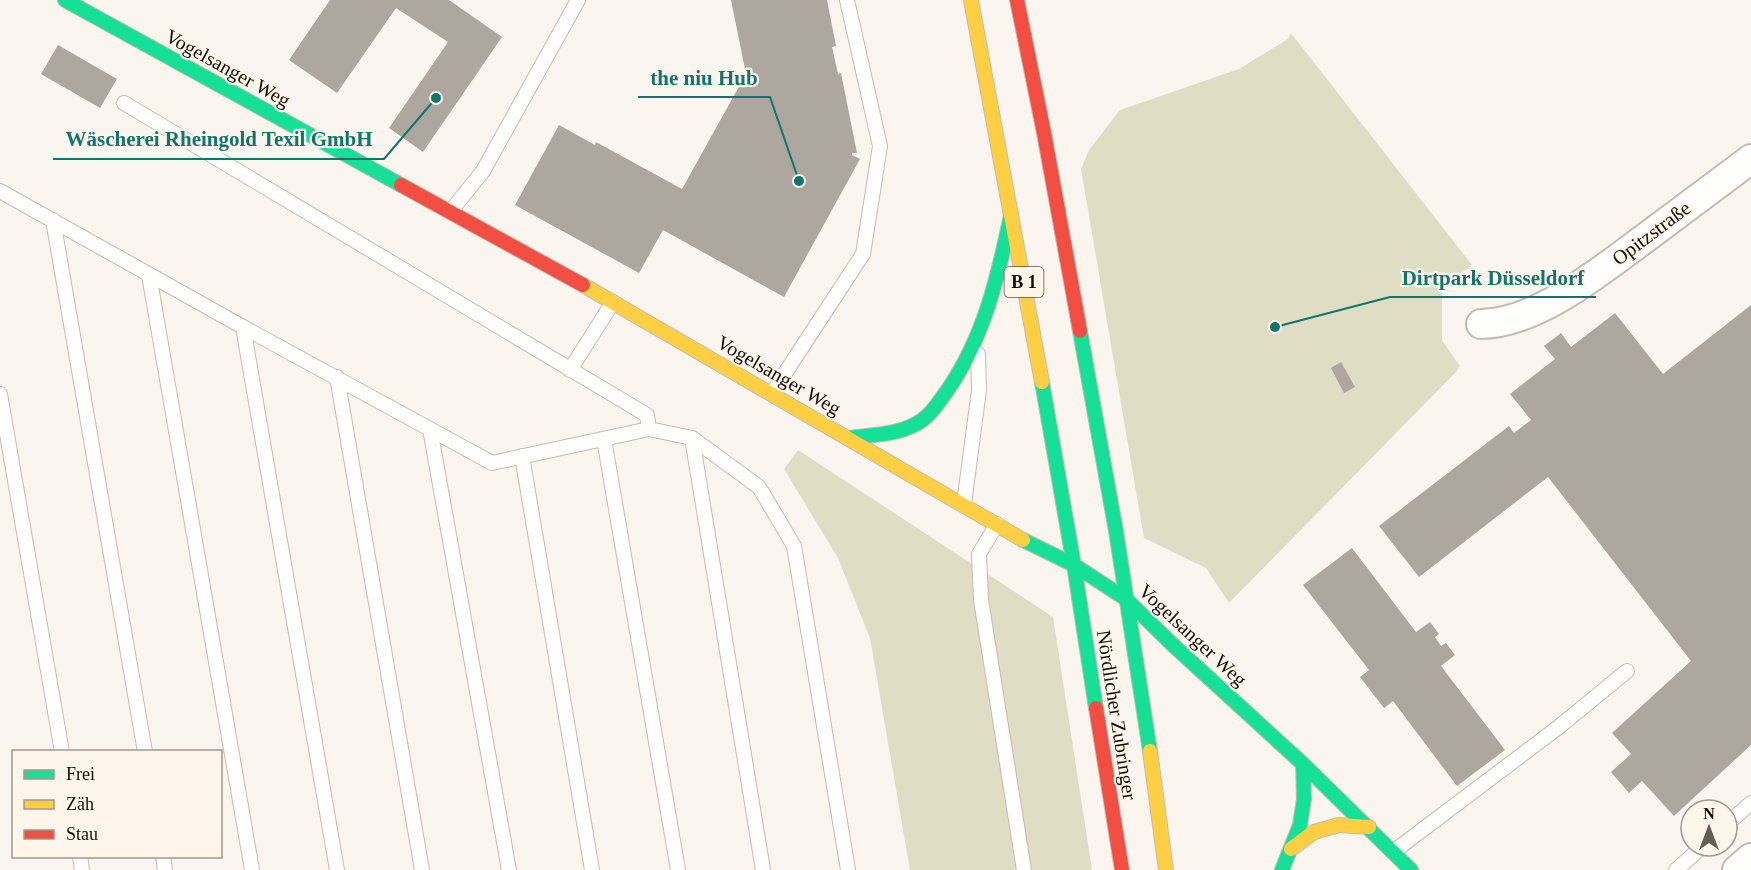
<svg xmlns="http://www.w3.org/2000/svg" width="1751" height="870" font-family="Georgia,serif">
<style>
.green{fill:#dfdec5}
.building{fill:#ada7a0}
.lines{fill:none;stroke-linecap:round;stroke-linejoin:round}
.lane-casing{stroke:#c3bcb5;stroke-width:16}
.street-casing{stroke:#c3bcb5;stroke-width:32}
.fast-casing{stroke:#c3bcb5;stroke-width:16}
.slow-casing{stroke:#c3bcb5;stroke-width:16}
.jam-casing{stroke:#c3bcb5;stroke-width:16}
.lane{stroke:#fefefd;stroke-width:14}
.street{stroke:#fefefd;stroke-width:28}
.fast{stroke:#16e098;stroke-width:14}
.slow{stroke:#ffcf43;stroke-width:14}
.jam{stroke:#f24e42;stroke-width:14}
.labels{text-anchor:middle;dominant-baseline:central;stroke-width:4.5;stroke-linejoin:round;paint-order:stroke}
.shield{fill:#fef5eb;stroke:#5b534a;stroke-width:1.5}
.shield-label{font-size:18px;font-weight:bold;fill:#150d05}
.street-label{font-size:20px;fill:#150d05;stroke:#fef5eb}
.leader{fill:none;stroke:#0f766e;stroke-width:2}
.callout-dot{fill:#0f766e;stroke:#fef5eb;stroke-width:2}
.callout-label{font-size:21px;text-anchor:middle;font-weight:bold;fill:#0f766e;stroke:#fef5eb;stroke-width:4.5;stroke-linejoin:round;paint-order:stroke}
</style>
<rect width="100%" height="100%" fill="#faf5ef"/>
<path class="green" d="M1291,33l181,232 -30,23v52l18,26 -4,6 -227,231 -23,-35 -62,-30 -63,-369 8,-19 31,-40 119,-41 49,-30z
M798,450l255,167 39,253h-182l-40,-232 -32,-80 -54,-89z"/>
<path class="building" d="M330,0h119l53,37 -79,115 -34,-24 59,-86 -52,-34 -59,85 -48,-33z
M731,0h96l9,46 -4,1 6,27 3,-1 16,80h-5v2l8,4 -76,138 -121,-67 -24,43 -124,-68 44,-80 36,20 1,-3 86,47 64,-115z
M58,45l59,34 -17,29 -59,-34z
M1751,305v440l-77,71 -32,-35 -13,12 -18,-21 20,-18 -19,-21 79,-72 -143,-184 -129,100 -40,-51 130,-100 5,7 17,-13 -21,-26 45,-35 -11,-13 17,-13 10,14 44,-34 48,61z
M1341,362l14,25 -11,6 -13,-25z
M1352,548l64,84 14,-10 9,12 -4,3 6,9 5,-3 9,12 -14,11 64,84 -48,36 -64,-85 -9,7 -24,-31 9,-7 -66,-85z"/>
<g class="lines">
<defs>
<path id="lane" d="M0,191l243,136 249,136 157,-34 -2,-14 -523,-312
M450,212l33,-41 95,-171
M53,220l92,532
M149,275l103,595
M243,327l94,543
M570,370l43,-68
M337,377l85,493
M772,393l91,-139 17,-108 -33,-146
M0,394l62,358
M430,429l79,441
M649,429l43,9 67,49 35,59 54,324
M692,438l71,432
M604,439l74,431
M522,456l70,414
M964,504l15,-114 -1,-36
M997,524l-18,30 2,46 43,270
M1727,824l24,-21
M1393,852l167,-126 67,-55
M80,856l2,14
M163,856l2,14
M1676,870l27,-24"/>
<path id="street" d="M1481,324c57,0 126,-58 171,-91 33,-25 66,-49 99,-74
M1737,870l14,-12"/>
<path id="fast" d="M65,0l336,185
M1080,331l36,200 34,220
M1042,382l32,183 22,143
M849,438c22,-3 47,-3 67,-14 14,-7 22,-21 31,-33 37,-53 51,-114 64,-176
M1023,540l51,25 52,34 47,46 130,119 108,106
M1282,870l18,-45 4,-26 -1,-35"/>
<path id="slow" d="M971,0l71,382
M583,285l440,255
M1150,751l16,119
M1291,849l23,-17 25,-7 30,2"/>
<path id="jam" d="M1017,0l27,133 36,198
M401,185l182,100
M1096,708l26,162"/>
</defs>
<use href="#lane" class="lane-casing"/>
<use href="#street" class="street-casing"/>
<use href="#fast" class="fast-casing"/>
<use href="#slow" class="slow-casing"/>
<use href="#jam" class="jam-casing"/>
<use href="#lane" class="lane"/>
<use href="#street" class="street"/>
<use href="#fast" class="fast"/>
<use href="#slow" class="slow"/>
<use href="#jam" class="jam"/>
</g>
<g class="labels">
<rect class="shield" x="1004.5" y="267" width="39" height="30" rx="4.5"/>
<g class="shield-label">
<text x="1024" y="282">B 1</text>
</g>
<g class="street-label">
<text transform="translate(228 68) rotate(29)">Vogelsanger Weg</text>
<text transform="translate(1651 233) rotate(-37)">Opitzstraße</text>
<text transform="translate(779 375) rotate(30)">Vogelsanger Weg</text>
<text transform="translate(1193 635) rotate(43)">Vogelsanger Weg</text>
<text transform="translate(1117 715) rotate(81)">Nördlicher Zubringer</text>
</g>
</g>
<path class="leader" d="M799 181L770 97H638M436 98L384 159H53M1275 327L1390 297H1596"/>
<g class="callout-dot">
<circle cx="799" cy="181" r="6"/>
<circle cx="436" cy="98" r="6"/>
<circle cx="1275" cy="327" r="6"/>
</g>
<g class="callout-label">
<text x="704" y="85">the niu Hub</text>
<text x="219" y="146">Wäscherei Rheingold Texil GmbH</text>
<text x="1493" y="285">Dirtpark Düsseldorf</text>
</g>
<rect x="12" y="750" width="210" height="108" fill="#fef5eb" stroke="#a1988f" stroke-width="1.5"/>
<rect x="24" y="770" width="30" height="9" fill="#16e098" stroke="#a1988f" stroke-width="1.5"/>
<text x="66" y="780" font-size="18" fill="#150d05">Frei</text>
<rect x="24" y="800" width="30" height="9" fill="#ffcf43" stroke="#a1988f" stroke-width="1.5"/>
<text x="66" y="810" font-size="18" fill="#150d05">Zäh</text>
<rect x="24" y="830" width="30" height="9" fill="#f24e42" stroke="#a1988f" stroke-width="1.5"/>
<text x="66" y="840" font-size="18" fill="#150d05">Stau</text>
<g transform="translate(1709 828)"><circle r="28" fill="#fef5eb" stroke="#a1988f" stroke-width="1.5"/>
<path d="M0-4.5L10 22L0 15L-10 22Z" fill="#655e57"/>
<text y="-9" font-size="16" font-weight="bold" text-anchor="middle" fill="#150d05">N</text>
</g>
</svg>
